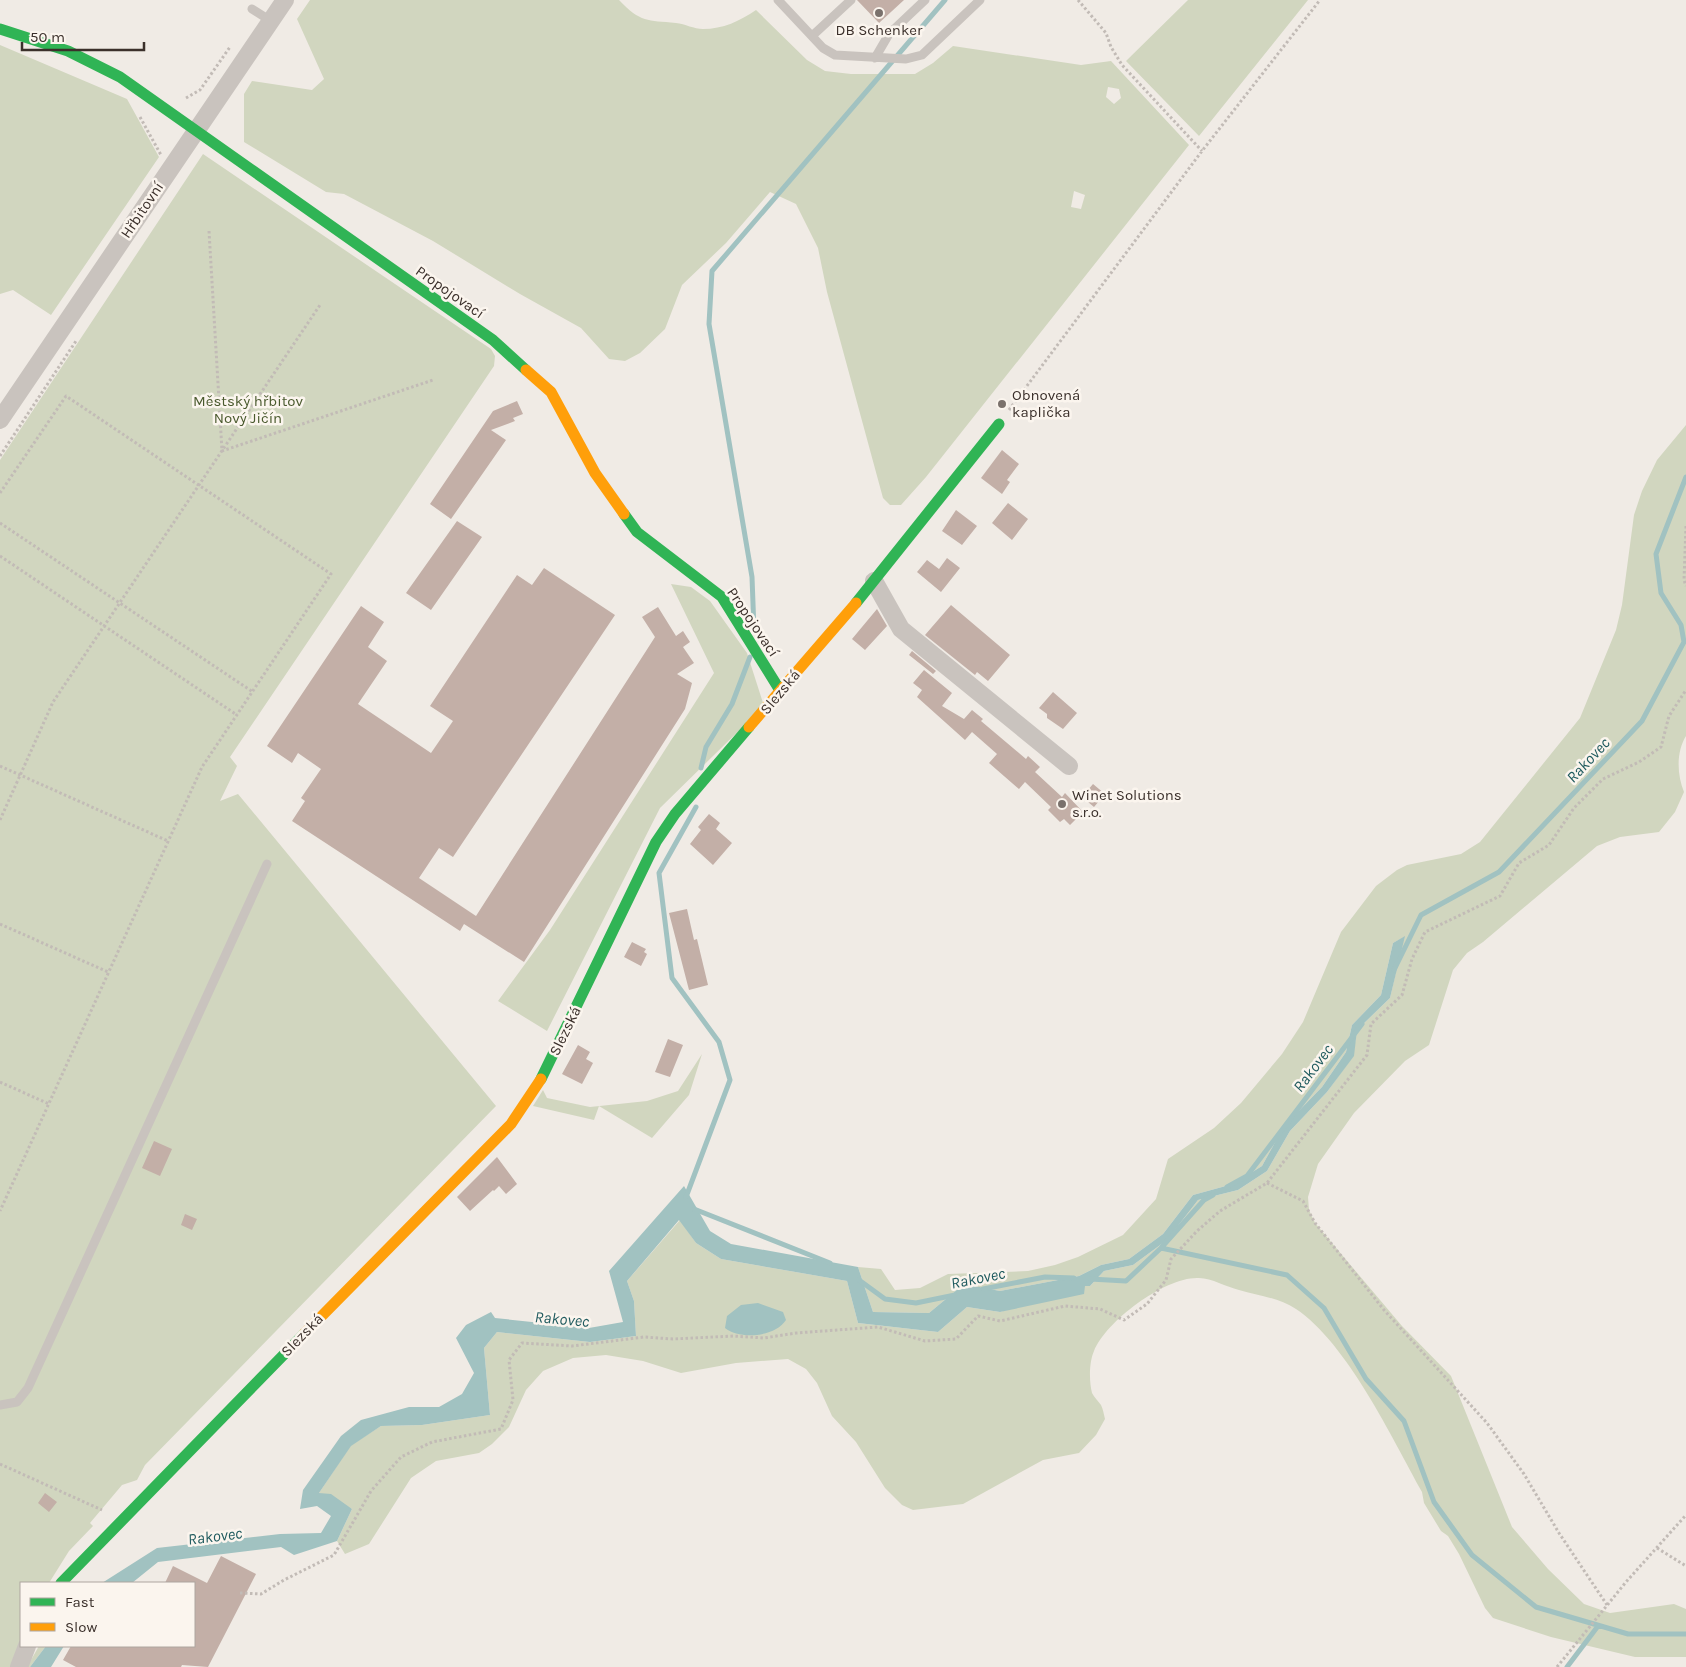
<svg xmlns="http://www.w3.org/2000/svg" width="1686" height="1667" font-family="Karla,sans-serif">
<style>
.green{fill:#d1d6bf;fill-rule:evenodd}
.water{fill:#a1c2c1}
.lines{fill:none;stroke-linecap:round;stroke-linejoin:round}
.stream{stroke:#a1c2c1;stroke-width:5}
.building{fill:#c3afa7}
.path{stroke:#c2bbb6;stroke-width:3;stroke-dasharray:2.5 2.5;stroke-linecap:butt}
.lane{stroke:#c9c3be;stroke-width:9}
.street{stroke:#c9c3be;stroke-width:18}
.fast{stroke:#30b455;stroke-width:11}
.slow{stroke:#ff9f0a;stroke-width:11}
.poi-dot{fill:#7a716c;stroke:#fbf5ee;stroke-width:2}
.labels{text-anchor:middle;dominant-baseline:central;stroke-width:5;stroke-linejoin:round;paint-order:stroke}
.poi-label{font-size:15px;fill:#3b302b;stroke:#fbf5ee;text-anchor:start}
.street-label{font-size:15px;fill:#3b302b;stroke:#fbf5ee}
.park-label{font-size:15px;fill:#4a5a2e;stroke:#fbf5ee}
.water-label{font-size:16px;font-style:italic;fill:#1f5a5e;stroke:#fbf5ee}
</style>
<rect width="100%" height="100%" fill="#f0ebe5"/>
<path class="green" d="M310,0h309c22,23 28,20 57,23 9,1 18,6 27,6 20,0 37,-8 53,-19l51,50 18,11 26,3h64l18,-11 20,-17 128,19 30,-4 78,84 -263,332 -25,28h-11l-7,-7 -56,-206 -9,-44 -22,-44 -26,-12 -44,51 -44,42 -17,44 -25,24 -15,8 -16,-2 -28,-31 -61,-34 -87,-53 -89,-47 -18,-2 -82,-50v-48l8,-13 60,9 12,-11 -27,-60zM1108,87l11,2 2,9 -7,6 -8,-7zM1074,191l11,4 -4,14 -10,-2z
M1188,0h120l-109,136 -73,-75z
M0,45l127,54 32,58 -108,158 -38,-25 -13,4z
M203,154l288,195 4,7 -1,10 -264,391 7,9 -17,35 18,-7 258,312 -351,359 -8,15 -15,5 -32,38 3,3 -24,25 -20,32h-28v61l-8,23h-13v-1207z
M1686,425v311c-10,16 -9,39 -2,56l-9,20 -16,20 -39,5 -23,9 -114,96 -16,11 -14,17 -24,75 -24,16 -51,52 -36,51 -10,33 1,13 6,13 87,103 49,50 61,151 36,42 36,35 26,9 64,-9 12,5v48h-51l-84,-20 -58,-19 -8,-10 -26,-54 -11,-18 -7,-5 -17,-28 -2,-11c-30,-54 -75,-149 -126,-183 -18,-12 -38,-13 -57,-19 -13,-3 -27,-12 -40,-12 -33,-2 -93,43 -105,73 -5,11 -5,30 -2,42 2,4 6,8 9,12 2,4 3,10 4,14l-9,16 -17,18 -36,7 -80,44 -50,6 -11,-5 -17,-17 -29,-46 -24,-26 -15,-33 -11,-14 -18,-10 -52,4 -55,10 -38,-12 -37,-6 -33,3 -30,13 -17,19 -17,37 -17,17 -13,9 -43,8 -25,17 -42,66 -24,10 -8,-13 15,-32 -33,-16 32,-48 30,-19 41,-1 68,-10 -6,-67 13,-16 93,10 46,-6 -2,-35 -7,-20 53,-61 16,23 25,16 126,22 11,42 80,9 29,-25 33,5 85,-26h5l14,-15 29,-6 34,-25 31,-40 40,-10 29,-19 23,-40 37,-39 26,-36 4,-26 33,-32 14,-61 -11,6 -12,52 -29,30 -6,27 -24,35 -38,39 -22,40 -29,18 -40,11 -30,39 -34,25 -28,6 -22,11 -79,15 -36,-7 -35,29 -56,-1 -15,-45 23,2 14,21 25,-2 28,-14 80,-3 27,-6 23,-8 45,-22 33,-36 12,-40 46,-31 27,-25 41,-49 21,-32 38,-90 35,-46 21,-16 10,-5 54,-11 19,-12 100,-124 36,-88 6,-25 12,-90 8,-24 15,-31z
M671,584l20,3 19,14 37,52 17,53 -104,102 -113,223 -49,-30 52,-71 164,-257z
M702,1054l-13,41 -37,43 -53,-32 -5,14 -61,-14 10,-16 4,8 43,9 57,-6 31,-10z
M39,1646h7l-16,21h-3z"/>
<path class="water" d="M1405,936l-15,62 -33,32 -3,26 -27,36 -37,39 -23,40 -29,19 -40,10 -31,40 -34,25 -29,6 -14,15h-5l-1,8 -84,18 -33,-5 -29,25 -80,-9 -11,-42 -126,-22 -25,-16 -17,-23 -52,61 7,20 2,35 -46,6 -93,-10 -13,16 6,67 -68,10 -41,1 -30,20 -32,47 12,1 21,15 -15,32 -43,14 -13,-8 -123,15 -26,21h-30l55,-35 123,-14 41,-1 10,-17 -14,-10 -17,3 3,-19 38,-54 20,-16 48,-13h30l23,-13 12,-21 -18,-35 10,-13 25,-13 4,6 94,10 34,-6 -14,-51 75,-85 26,45 21,13 127,23 15,45 56,1 35,-29 36,7 79,-15 22,-11 28,-6 34,-25 30,-39 40,-11 29,-18 22,-40 38,-39 24,-35 6,-27 29,-30 12,-52z
M758,1303l25,9 3,8c-11,17 -46,20 -61,8l2,-12 14,-11z
M46,1646h18l-13,21h-21z"/>
<g class="lines">
<path class="stream" d="M754,630l-2,-53 -43,-253 3,-53 233,-271
M701,768l5,-21 26,-43 18,-47
M1394,970l27,-55 78,-43 143,-151 42,-79 -3,-17 -20,-32 -5,-39 30,-77
M1227,1187l20,-11 115,-152
M686,1197l44,-117 -11,-38 -47,-64 -13,-105 37,-66
M694,1209l136,54
M1161,1248l126,27 37,33 42,71 38,42 30,81 38,53 64,52 92,27h58
M1090,1279l36,2 35,-33 43,-48 9,-5
M859,1280l26,19 31,4 39,-8
M983,1289l62,-12 29,1
M1567,1667l31,-41"/>
</g>
<path class="building" d="M857,0h47l-25,23z
M517,401l6,13 -10,4 2,3 -24,9 15,10 -55,79 -21,-15 63,-93z
M1002,450l17,14 -12,16 3,2 -8,12 -21,-16z
M1008,503l20,16 -16,21 -20,-17z
M956,510l21,16 -15,19 -20,-14z
M457,521l25,16 -51,73 -25,-17z
M947,558l13,10 -19,24 -24,-20 10,-12 12,9z
M544,568l71,47 -162,242 -14,-9 -20,30 57,38 179,-279 -13,-20 16,-10 18,29 7,-5 7,11 -7,5 11,16 -17,11 15,9 -7,26 -161,253 -60,-38 -4,7 -168,-110 13,-20 -4,-3 20,-29 -23,-16 -6,10 -25,-17 94,-140 23,16 -16,25 19,14 -29,43 73,49 22,-32 -23,-15 87,-131 15,10z
M951,605l59,50 -22,26 -11,-9 -2,3 -50,-40z
M877,609l10,17 -22,24 -13,-11z
M912,651l24,20 -3,3 -24,-19z
M924,670l28,23 -10,13 22,13 8,-9 11,9 -2,2 45,38 2,-3 12,11 -5,5 27,25 3,-4 18,19 -13,13 -6,-6 -4,3 -12,-12 3,-3 -26,-25 -6,7 -30,-26 8,-9 -25,-22 -7,8 -48,-43 5,-7 -9,-7z
M1053,692l24,21 -14,16 -16,-11v-4l-8,-6z
M1093,784l12,10 -11,13 -12,-10z
M709,814l11,9 -4,6 16,14 -19,22 -23,-21 11,-14 -3,-3z
M687,909l7,31 3,-1 11,46 -19,5 -20,-77z
M632,942l14,7 -2,3 3,2 -6,12 -17,-9z
M668,1039l15,6 -13,32 -15,-5z
M578,1045l12,7 -4,7 7,4 -11,21 -20,-10z
M154,1141l18,8 -12,27 -18,-8z
M497,1157l20,27 -11,10 -7,-8 -5,5 -1,-1 -23,21 -13,-14z
M185,1214l12,5 -5,11 -11,-5z
M45,1493l12,9 -8,10 -11,-9z
M221,1556l35,18 -48,93 -26,-2 -1,2h-105l-13,-7 8,-14h123v-63h-29l8,-17 34,17z"/>
<g class="lines">
<path class="path" d="M1078,0l28,33 5,14 11,18 80,86
M186,98l14,-8 30,-43
M140,117l21,38
M209,231l13,220 211,-71
M1009,410l193,-259 118,-151
M0,456l76,-115
M0,493l66,-97 265,178 -129,193 -202,444
M0,523l253,169
M1686,526l-2,54 2,6
M0,556l237,159
M0,766l168,75
M0,820l53,-118 267,-397
M0,924l108,48
M0,1082l49,22
M1267,1183l36,18 12,22 69,87 103,113 37,51 35,59 48,72
M0,1464l102,46
M1657,1548l29,18
M240,1593l21,1 23,-14 50,-25 37,-64 30,-34 31,-15 69,-13 12,-29 -4,-40 13,-17 50,3 72,-9 29,2 60,-3 31,2 32,-5 82,-6 47,14 31,-2 22,-23 22,5 65,-15 35,3 24,11 23,-16 19,-24 5,-21 26,-28 23,-20 47,-28 100,-128 4,-31 31,-29 10,-36 13,-27 75,-36 19,-33 30,-18 25,-37 29,-29 36,-17 22,-15 8,-31 17,-26
M1557,1667l69,-85 60,-67"/>
<path class="lane" d="M778,0l45,48 12,7 71,4 16,-4 58,-55
M252,9l19,12
M812,36l39,-36
M875,58l14,-24 36,-34
M0,1405l17,-3 11,-14 239,-524"/>
<path class="street" d="M0,420l285,-420
M874,581l27,48 168,137
M19,1667l8,-21"/>
<path class="fast" d="M0,29l68,22 52,26 373,263 33,30
M624,514l13,18 85,65 59,95
M856,603l143,-179
M541,1079l115,-237 19,-28 74,-87
M61,1583l243,-249"/>
<path class="slow" d="M526,370l25,22 44,81 29,41
M749,727l107,-124
M304,1334l207,-210 30,-45"/>
</g>
<g class="poi-dot">
<circle cx="879" cy="13" r="5"/>
<circle cx="1002" cy="404" r="5"/>
<circle cx="1062" cy="804" r="5"/>
</g>
<g class="labels">
<g class="poi-label">
<text x="879" y="30" text-anchor="middle">DB Schenker</text>
<text x="1012" y="395">Obnovená<tspan x="1012" dy="17">kaplička</tspan></text>
<text x="1072" y="795">Winet Solutions<tspan x="1072" dy="17">s.r.o.</tspan></text>
</g>
<g class="street-label">
<text transform="translate(142 210) rotate(-56)">Hřbitovní</text>
<text transform="translate(450 292) rotate(35)">Propojovací</text>
<text transform="translate(753 622) rotate(56)">Propojovací</text>
<text transform="translate(780 692) rotate(-50)">Slezská</text>
<text transform="translate(565 1031) rotate(-64)">Slezská</text>
<text transform="translate(302 1335) rotate(-46)">Slezská</text>
</g>
<g class="park-label">
<text x="248" y="401">Městský hřbitov<tspan x="248" dy="17">Nový Jičín</tspan></text>
</g>
<g class="water-label">
<text transform="translate(1588 760) rotate(-47)">Rakovec</text>
<text transform="translate(1313 1068) rotate(-53)">Rakovec</text>
<text transform="translate(978 1278) rotate(-11)">Rakovec</text>
<text transform="translate(562 1319) rotate(5)">Rakovec</text>
<text transform="translate(215 1536) rotate(-7)">Rakovec</text>
</g>
</g>
<rect x="20" y="1582" width="175" height="65" fill="#fbf5ee" stroke="#aea6a0"/>
<rect x="30" y="1598" width="25" height="8" fill="#30b455" stroke="#aea6a0"/>
<text x="65" y="1607" font-size="15" fill="#3b302b">Fast</text>
<rect x="30" y="1623" width="25" height="8" fill="#ff9f0a" stroke="#aea6a0"/>
<text x="65" y="1632" font-size="15" fill="#3b302b">Slow</text>
<path d="M22 42v8h122v-8" fill="none" stroke="#3b302b" stroke-width="2.5"/>
<text x="30" y="42" font-size="15" fill="#3b302b" stroke="#fbf5ee" stroke-width="4" paint-order="stroke">50 m</text>
</svg>
